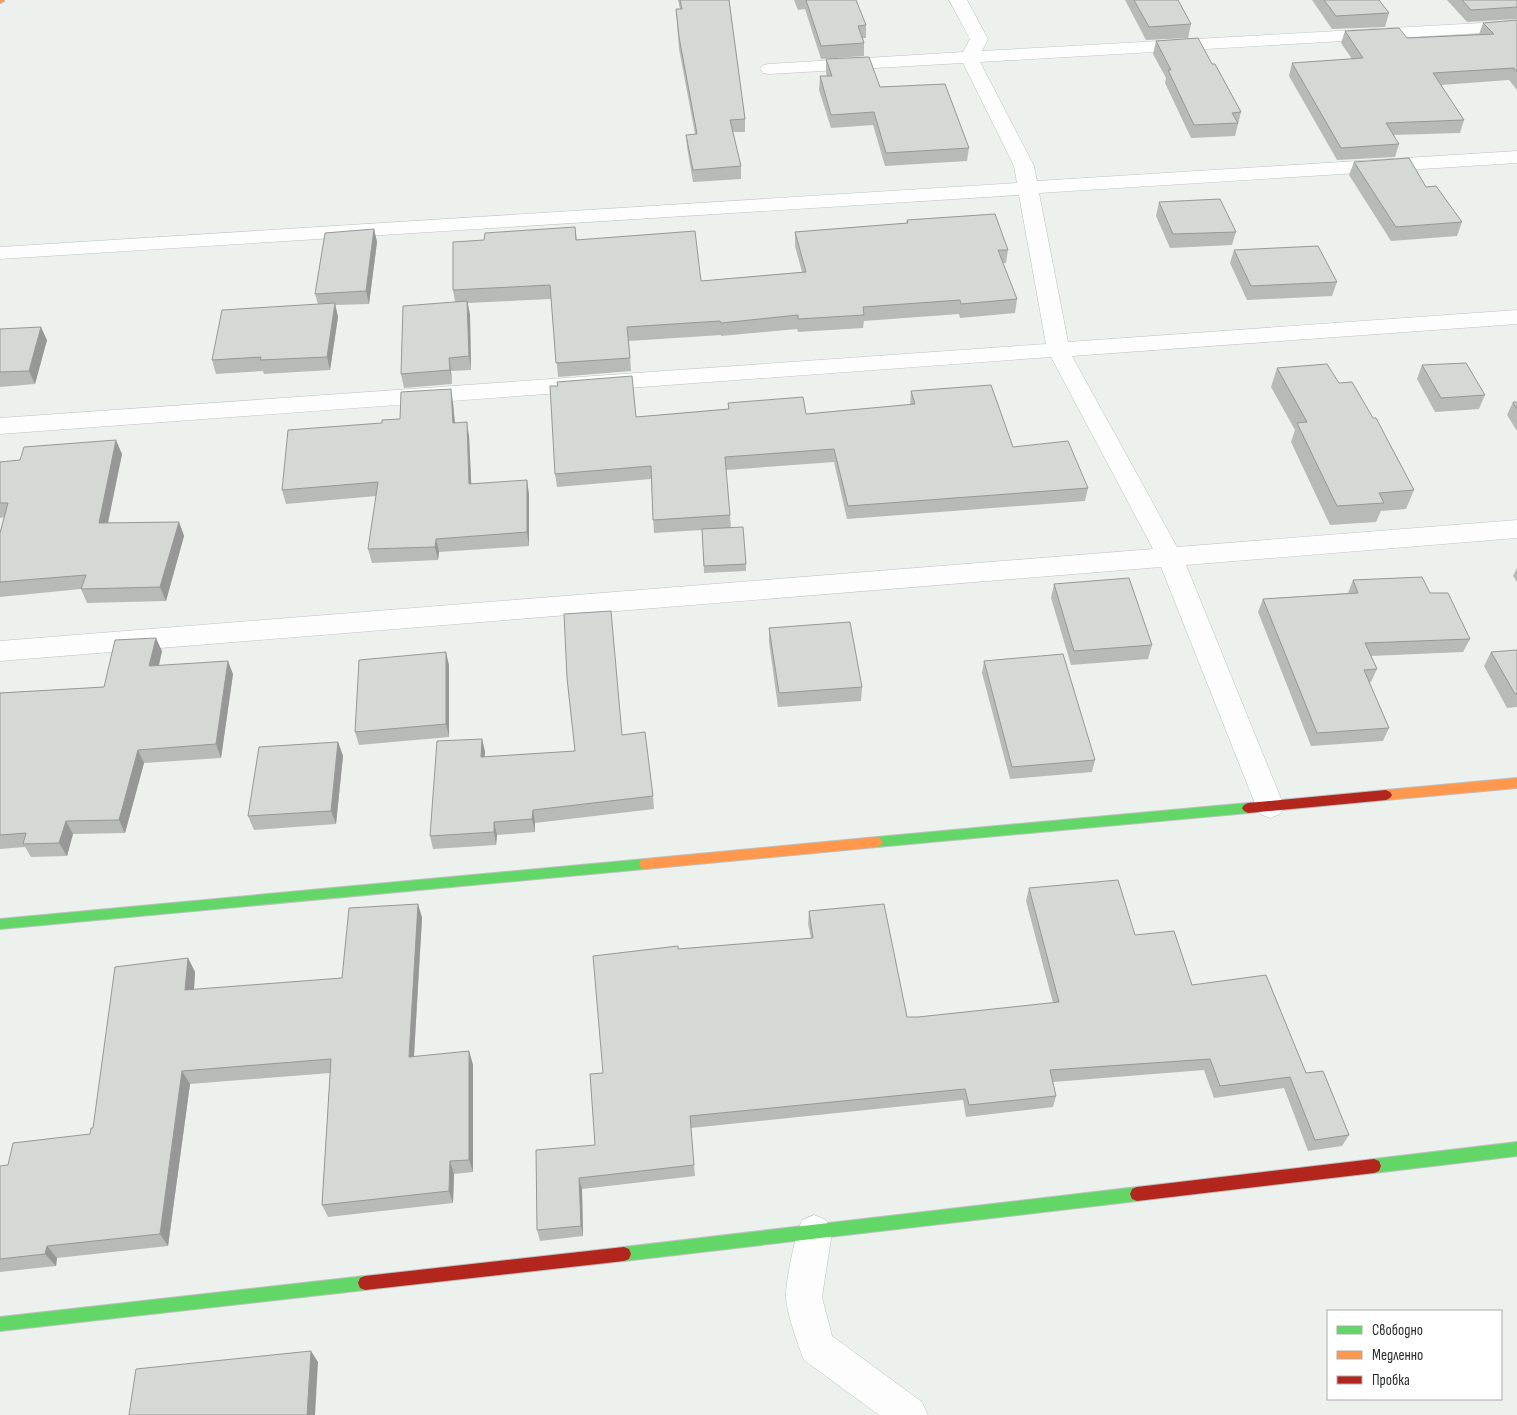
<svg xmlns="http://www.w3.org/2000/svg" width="1517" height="1415" font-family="'Sofia Sans Condensed',sans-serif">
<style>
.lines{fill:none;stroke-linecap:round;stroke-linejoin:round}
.street-casing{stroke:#bcc1be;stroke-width:1}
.fast-casing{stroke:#bcc1be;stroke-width:2}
.slow-casing{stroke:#bcc1be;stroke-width:2}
.jam-casing{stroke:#bcc1be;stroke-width:2}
.street{fill:#fcfdfc;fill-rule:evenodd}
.fast{fill:#63d668;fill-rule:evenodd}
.slow{fill:#ff974d;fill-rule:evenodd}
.jam{fill:#b3261e;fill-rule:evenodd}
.wall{fill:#b7bbb8}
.shaded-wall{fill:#959896}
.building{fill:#d5d9d6;stroke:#959896}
</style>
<rect width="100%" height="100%" fill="#ecf1ee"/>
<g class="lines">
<defs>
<path id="street" d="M949,0h18l21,39 -6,12 535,-30v10l-537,31 54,104 3,15 480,-30v12l-478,30 29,149 449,-32v14l-445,32 105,191 340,-27v18l-331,27 98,241 -4,8 -10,4 -10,-4 -4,-8 -95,-239 -1161,94v-20l1153,-92 -102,-192 -1051,77v-16l1046,-74 -27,-149 -1019,64v-12l1017,-64 -3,-17 -51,-103 -194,11 -6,-1 -3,-4 3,-4 6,-1 194,-12 7,-13z
M814,1215l12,5 6,12 -10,65 10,39 90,66 6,13h-49l-75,-55c-6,-15 -18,-49 -18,-64 0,-17 9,-60 16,-76z"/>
<path id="fast" d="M1248,803l4,2 2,3 -2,3 -4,2 -371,34 -4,-2 -2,-3 2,-3 4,-2z
M645,859l4,1 2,4 -2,4 -4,1 -645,60v-10z
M1517,1142v14l-143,17 -5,-2 -2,-5 2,-5 5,-2z
M1137,1187l5,2 2,5 -2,5 -5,2 -513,60 -5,-2 -2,-5 2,-5 5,-2z
M365,1276l5,2 2,5 -2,5 -5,2 -365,41v-14z"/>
<path id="slow" d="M0,0h4v1l-4,2z
M1517,778v10l-131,12 -4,-2 -2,-3 2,-3 4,-2z
M877,837l4,2 2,3 -2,3 -4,2 -232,22 -4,-1 -2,-4 2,-4 4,-1z"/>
<path id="jam" d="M1386,790l4,2 2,3 -2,3 -4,2 -138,13 -4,-2 -2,-3 2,-3 4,-2z
M1374,1159l5,2 2,5 -2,5 -5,2 -237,28 -5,-2 -2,-5 2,-5 5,-2z
M624,1247l5,2 2,5 -2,5 -5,2 -259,29 -5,-2 -2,-5 2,-5 5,-2z"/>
</defs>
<use href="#street" class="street-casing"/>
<use href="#fast" class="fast-casing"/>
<use href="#slow" class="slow-casing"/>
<use href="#jam" class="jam-casing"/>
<use href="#street" class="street"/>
<use href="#fast" class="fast"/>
<use href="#slow" class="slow"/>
<use href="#jam" class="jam"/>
</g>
<path class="wall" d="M678,0h51l16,119v13h-12l8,34v13l-48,3 -6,-35 -1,-12 9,-1 -16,-85 -3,-40h4z
M794,0h62l10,25v13h-3l1,5v13l-43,3 -16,-50 -7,1z
M1125,0h53l13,24 -3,14 -42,2z
M1312,0h67l10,13 -4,14 -53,2z
M1447,0h70v19l-50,3z
M1517,20v70l-8,-10 -68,5 23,35 -4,13 -67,2 6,9 -4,13 -58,3 -48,-84 3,-13 60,-4 -11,-16 4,-12 62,7 72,-4 4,-11z
M1156,41l56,23 29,48 -6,24 -44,2 -26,-55 1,-5 -13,-24z
M826,59l54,28 89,61 -2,13 -82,5 -12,-41 -42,3 -12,-38 1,-14h7l-1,-3z
M1354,162l72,25 36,35 -5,14 -66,5 -42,-66z
M1159,202l77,30 -4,13 -62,3 -14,-32z
M907,220l101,30 -2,13h-3l14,36 -2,14 -55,5 -1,-4 -95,7 -1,7 -65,4 -1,-3 -76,7v-1l-92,6 2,30 -73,6 -7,-78 -83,4 2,12 1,55 -20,1 1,13 -48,4 -3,-14 54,-72 -2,-12 31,-50 91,-13 2,13 124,41 101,-9 -7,-26v-14l111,-9z
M374,229l3,13 -8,62 -34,1 3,12 -8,53 -66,4 -1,-3 -47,3 -4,-14 106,-56 -3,-10z
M1234,250l103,32 -5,14 -85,4 -17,-37z
M0,329l47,11 -12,44 -35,3z
M1422,365l63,30 -6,14 -44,3 -18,-33z
M1277,368l62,15 75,107 -8,19 -25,2 -5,11 -46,3 -39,-83 4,-12 -24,-43z
M911,391l177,97 -3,13 -238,18 -13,-57 -108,8 4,45 1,13 15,36v7l-42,2 -2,-43 -48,3 -3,-54 -94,8 -2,-13 81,-57 92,-8v-6l78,11 104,-9z
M1513,402h4v29l-10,-16z
M453,403l2,20 14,13 2,48 58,10v52l-90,6 -1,8 -66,3 -4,-14 8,-53 -90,8 -4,-14 118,-71z
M122,454l-14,69 71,-1 5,14 -18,65 -79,2 -6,-14 -81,8v-64l4,-16 -4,1v-56z
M1517,568v14l-4,-6z
M1353,580l77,13 40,46 -7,13 -92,4 6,13 -6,13h-2l20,46 -6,13 -72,5 -53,-134 5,-13 85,-6z
M1054,584l98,61 -4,14 -77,6 -20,-67z
M769,628l93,59 -1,14 -83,6 -9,-65z
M1517,650v57l-10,1 -23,-42 7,-14z
M162,651l-3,15 74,8 -12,84 -77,5 -19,70 -52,1 -6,22 -36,1 -6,-10 -25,2v-156l104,-6z
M984,661l111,99 -3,12 -82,7 -28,-106z
M449,665v72l-90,8 -4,-13z
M622,735l31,61 1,13 -119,14v9l-38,3 -1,10 -63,4 -3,-13 52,-97 3,13 -1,5 91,-6z
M338,742l5,14 -7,68 -82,6 -6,-14z
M1029,888l106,47 57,50 114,88 43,62 -7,11 -34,5 -24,-63 -70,10 -10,-28 -151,12 3,14 -3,11 -87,10 -3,-17 -272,28 4,48 -113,13 1,47 -43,5 -3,-11 58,-85 8,-72 75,-124 133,-11 -3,-14 1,-13 98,106h11l135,-14 -27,-102z
M418,904l4,14 -8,139 55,-6 4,14v107l-19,2 -1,29 -125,14 -6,-12 8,-132 -140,11 -22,162 -111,12 -1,8 -56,6v-106l8,-1 82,-31 98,-176 7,14 -1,18 148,-12z"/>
<path class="shaded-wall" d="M374,229l3,13 -8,62 -3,-13z
M467,301l3,14 1,55 -2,-14z
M335,303l3,14 -8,53 -3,-13z
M41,327l6,13 -12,44 -6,-13z
M449,358l2,13 1,13 -2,-14z
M451,389l2,14 3,34 -3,-14z
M467,422l2,14 3,62 -3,-14z
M116,440l6,14 -17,83 -6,-14z
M527,480l2,14v52l-2,-14z
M179,522l5,14 -18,65 -6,-14z
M436,539l3,13 -1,8 -3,-13z
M156,638l6,13 -7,29 -6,-14z
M446,652l3,13v72l-3,-13z
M228,661l5,13 -12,84 -5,-14z
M482,739l3,13 -1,18 -3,-13z
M338,742l5,14 -7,68 -5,-13z
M138,750l6,13 -19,70 -6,-13z
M533,810l2,13v9l-3,-13z
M66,821l7,13 -6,22 -8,-13z
M494,822l3,13 -1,10 -2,-13z
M418,904l4,14 -9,153 -4,-14z
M188,958l7,14 -2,32 -8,-14z
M469,1051l4,14v107l-4,-12z
M182,1071l8,13 -22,162 -8,-12z
M450,1161l4,13 -1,29 -4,-12z
M579,1178l3,11 1,47 -2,-10z
M47,1246l10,12 -1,8 -11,-12z
M311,1351l7,11 -3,53h-8z"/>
<path class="building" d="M680,0h49l16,119 -15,1 11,46 -48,4 -7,-35 11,-1 -18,-97 -3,-28h6z
M806,0h50l10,25 -8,1 6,17 -43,3z
M1134,0h44l13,24 -42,3z
M1324,0h55l10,13 -53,3z
M1462,0h55v7l-46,3z
M1517,20v52l-3,-4 -81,5 31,47 -78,3 13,21 -58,4 -49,-85 71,-5 -18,-27 54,-3 8,10 87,-4 -11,-11z
M1198,38l14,26h3l26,48 -9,1 6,10 -44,2 -26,-55h3l-15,-29z
M869,57l11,30 65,-3 24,64 -83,5 -12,-41 -43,3 -11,-39h12l-6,-17z
M1409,158l17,29 10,-1 26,36 -66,5 -42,-65z
M1220,199l16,33 -63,2 -14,-32z
M995,214l13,36h-10l19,49 -56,5 -1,-4 -97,7 1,8 -66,4v-4l-77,8 -1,-2 -93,6 3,31 -74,5 -6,-78 -97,5v-48l31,-2 1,-7 90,-6 1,13 119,-9 6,50 105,-9 -11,-40 113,-9 -1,-3z
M374,229l-8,62 -51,3 10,-61z
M1318,246l19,36 -86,4 -17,-36z
M467,301l2,55 -20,2 1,12 -49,4 2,-68z
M335,303l-8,54 -67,3 1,-3 -49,3 10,-50z
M41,327l-12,44 -29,1v-43z
M1466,363l19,32 -44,3 -19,-33z
M1327,364l12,19 13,-1 21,36h3l38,72 -35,3 5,10 -47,3 -40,-83 10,-1 -30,-54z
M632,376l4,41 93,-8 -1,-6 75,-6 3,17 109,-10 -4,-13 80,-6 22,62 55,-6 20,47 -240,18 -14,-57 -109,8 5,58 -77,5 -2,-54 -96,8 -5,-88h8l-1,-4z
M451,389l2,34 14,-1 2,62 58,-4v52l-91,7 -1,8 -67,2 10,-67 -96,8 6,-60 94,-7v-3l18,-1 1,-27z
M1513,402h4v7z
M116,440l-17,83 80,-1 -19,65 -79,2 5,-14 -86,7v-49l8,-30h-8v-41l20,-2 4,-13z
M743,527l3,37 -42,2 -2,-37z
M1422,577l8,16h18l22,46 -105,4 12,26 -13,1 25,58 -72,5 -54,-134 95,-6 -5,-13z
M1129,578l23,67 -78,6 -20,-67z
M611,611l11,124 23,-3 8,64 -120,14 -1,9 -38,3v10l-64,4 7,-95 45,-2 -1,18 94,-6 -8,-73 -3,-64z
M850,622l12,65 -83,6 -10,-65z
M156,638l-7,28 79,-5 -12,83 -78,6 -19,70 -53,1 -7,22 -36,1 3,-11 -26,2v-142l104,-6 11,-47z
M1517,650v44h-2l-24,-42z
M446,652v72l-91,8 4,-72z
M1063,654l32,106 -83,7 -28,-106z
M338,742l-7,69 -83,5 11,-69z
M1118,880l17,55 39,-4 18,54 74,-10 40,98 17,-2 26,64 -34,5 -25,-63 -70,9 -10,-27 -160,11 6,26 -87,9 -4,-16 -275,27 4,49 -115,13 2,48 -44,4 -1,-80 59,-5 -5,-71 13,-1 -10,-117 85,-10v3l135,-11 -4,-27 75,-7 23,113h11l141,-15 -30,-114z
M418,904l-9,153 60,-6v109l-19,1 -1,30 -127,14 9,-146 -149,12 -22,163 -113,12 -2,8 -45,5v-93l8,-1 5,-22 77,-9 1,-6h2l22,-161 73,-9 -3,32 157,-12 7,-70z
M311,1351l-4,64h-178l7,-46z"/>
<rect x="1327" y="1310" width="175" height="90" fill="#ffffff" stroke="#a9abaa"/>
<rect x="1337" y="1326" width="25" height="8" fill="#63d668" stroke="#a9abaa"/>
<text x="1372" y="1335" font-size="15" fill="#292d2a">Свободно</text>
<rect x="1337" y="1351" width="25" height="8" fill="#ff974d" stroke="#a9abaa"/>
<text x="1372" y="1360" font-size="15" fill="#292d2a">Медленно</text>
<rect x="1337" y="1376" width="25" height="8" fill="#b3261e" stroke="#a9abaa"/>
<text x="1372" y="1385" font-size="15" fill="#292d2a">Пробка</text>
</svg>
